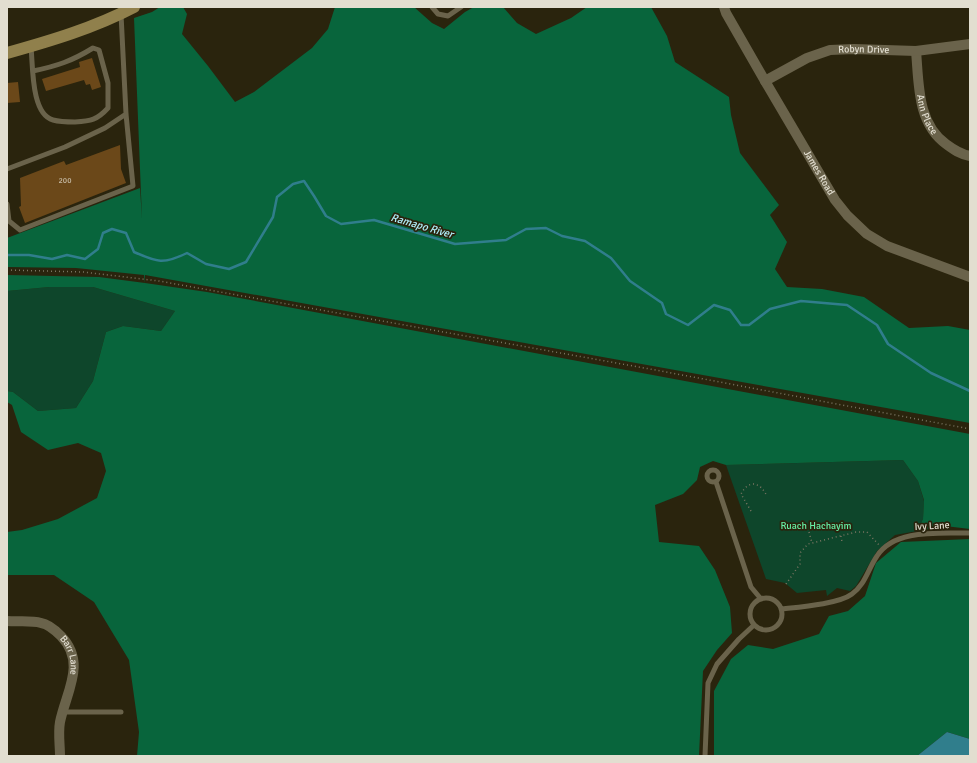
<svg xmlns="http://www.w3.org/2000/svg" width="977" height="763" font-family="Signika,sans-serif">
<style>
.green{fill:#0e462b}
.forest{fill:#08653c}
.water{fill:#307e8c}
.lines{fill:none;stroke-linecap:round;stroke-linejoin:round}
.stream{stroke:#307e8c;stroke-width:2.5}
.building{fill:#6b4819}
.path{stroke:#7b7663;stroke-width:1.5;stroke-dasharray:1 3;stroke-linecap:butt}
.service{stroke:#6a634b;stroke-width:5}
.minor{stroke:#6a634b;stroke-width:10}
.primary{stroke:#90804c;stroke-width:12}
.labels{text-anchor:middle;dominant-baseline:central;stroke-width:3.5;stroke-linejoin:round;paint-order:stroke}
.number-label{font-size:8px;fill:#c4b8a2}
.street-label{font-size:10px;fill:#e2ded0;stroke:#2a240d}
.park-label{font-size:10px;fill:#66efa5;stroke:#2a240d}
.water-label{font-size:11px;font-style:italic;fill:#b0edf9;stroke:#2a240d}
</style>
<rect width="100%" height="100%" fill="#2a240d"/>
<path class="green" d="M49,287h44l82,24 -14,20 -38,-5 -17,6 -13,49 -17,27 -38,3 -25,-19 -6,-1v-100z
M903,460l15,21 6,20 -1,18 -6,12 -22,4 -18,16 -21,35 -6,5 -13,-3 -10,8 -1,-6 -29,3 -12,-10 -19,-4 -40,-114z"/>
<path class="forest" d="M160,7h23l4,7 -5,20 26,32 27,36 19,-10 58,-44 16,-19 7,-22h79l18,16 12,6 21,-17 9,-5h29l14,16 19,11 35,-16 16,-11h64l16,29 8,26 54,35 2,18 9,38 39,52 -9,10 17,27 -12,27 12,18 35,2 42,8 45,31 39,-2 22,4v93l-825,-148v8l62,9 763,142v95l-25,-3 -28,5 6,-12 1,-19 -6,-19 -15,-21 -177,5 -13,-4 -13,6 -3,13 -14,14 -28,11 4,37 40,4 16,24 15,37 2,26 -15,17 -14,21 -4,85h-562l2,-24 -10,-72 -35,-58 -40,-27h-47v-43l15,-2 36,-11 39,-21 9,-27 -5,-18 -23,-10 -30,7 -27,-18 -9,-27 -5,-3v-11l6,1 25,19 38,-3 17,-27 13,-49 17,-6 38,5 14,-20 -82,-24h-44l-42,4v-16l92,2 46,6 -1,-8 -68,-7 -69,-1v-29l133,-50 2,31 -8,-201 18,-6z
M970,539v200l-23,-7 -30,24h-203v-65l17,-32 17,-14 25,4 46,-15 10,-18 19,-5 17,-15 11,-33 25,-21z"/>
<path class="water" d="M947,732l23,7v17h-53z"/>
<g class="lines">
<path class="stream" d="M7,255h22l23,4 15,-4 18,4 13,-10 5,-16 9,-4 14,4 8,19c23,10 29,13 53,1l19,11 23,5 17,-7 27,-45 4,-20 16,-13 11,-3 10,15 12,20 15,8 33,-4 81,24 51,-4 20,-11 20,-1 16,8 23,5 26,17 19,23 32,22 4,11 22,11 26,-20 16,5 11,15h8l21,-16 31,-8 46,4 30,20 11,19 43,29 39,18"/>
</g>
<path class="building" d="M92,58l9,29 -9,3 -2,-6 -4,1 -2,-5 -38,11 -4,-12 38,-12 -1,-5z
M18,82l2,20 -13,1v-20z
M120,145l1,24 5,14 -101,40 -6,-16 2,-1 -1,-28 44,-17 2,4z"/>
<g class="lines">
<path class="path" d="M7,270l76,2 76,9 502,90 309,58
M751,511l-10,-17c8,-15 19,-12 26,2
M809,532l3,11
M841,536l1,6
M786,584l14,-20v-11l8,-9 48,-12h11l12,13"/>
<path class="service" d="M432,7l6,7 10,2 13,-9
M31,47c2,19 0,67 22,73 7,2 15,2 22,2 16,-1 22,-2 33,-14v-25l-9,-33 -6,-2c-21,13 -36,18 -60,23
M7,169l58,-22 40,-19 21,-14
M7,204l2,17 11,9 113,-44 -7,-72 -5,-100
M707 476a6 6 0 1 1 12 0a6 6 0 1 1-12 0Z
M716,482l35,105 10,12
M750 614a16 16 0 1 1 32 0a16 16 0 1 1-32 0Z
M781,609c18,-2 58,-5 71,-15 13,-9 16,-25 25,-38 18,-28 64,-22 93,-23
M63,712h58
M705,756l3,-73 9,-19 22,-25 15,-14"/>
<g class="minor">
<path id="s1" d="M724,7l2,6 39,68 70,119 12,15 20,19 20,12 83,31"/>
<path id="s2" d="M916,51c3,33 1,72 30,93 8,6 14,10 24,12"/>
<path id="s3" d="M765,81l42,-23 23,-8 24,-1 62,2 54,-7"/>
<path id="s4" d="M7,621c11,1 24,-1 34,2 7,1 15,8 20,13 26,27 5,56 -1,86 -2,11 0,23 0,34"/>
</g>
<path class="primary" d="M7,53c43,-12 87,-25 127,-46"/>
</g>
<g class="labels">
<g class="number-label">
<text x="65" y="180">200</text>
</g>
<g class="street-label">
<text stroke="none"><textPath href="#s3" startOffset="106">Robyn Drive</textPath></text>
<text stroke="none"><textPath href="#s2" startOffset="65">Ann Place</textPath></text>
<text stroke="none"><textPath href="#s1" startOffset="191">James Road</textPath></text>
<text transform="translate(932 526) rotate(-3)">Ivy Lane</text>
<text stroke="none"><textPath href="#s4" startOffset="80">Barr Lane</textPath></text>
</g>
<g class="park-label">
<text x="816" y="526">Ruach Hachayim</text>
</g>
<g class="water-label">
<text transform="translate(422 226) rotate(16)">Ramapo River</text>
</g>
</g>
<rect width="977" height="763" fill="none" stroke="#e2ded0" stroke-width="16"/>
</svg>
